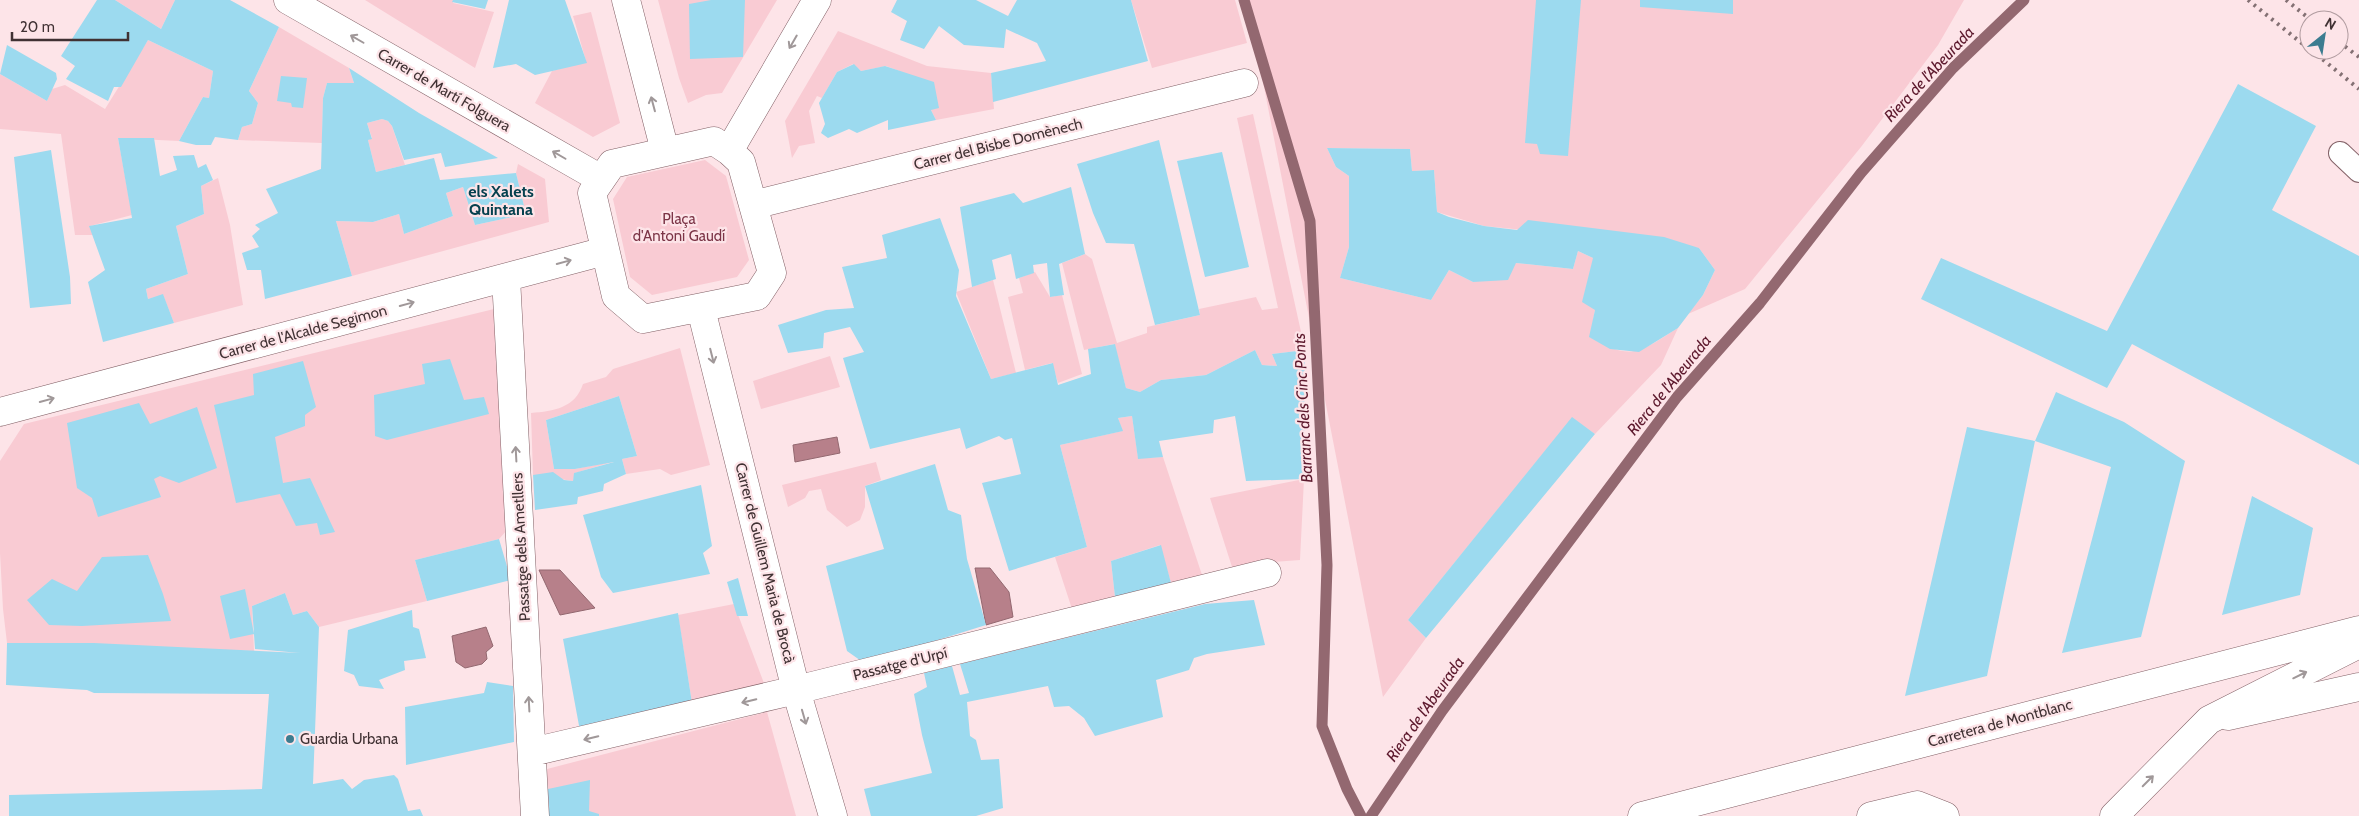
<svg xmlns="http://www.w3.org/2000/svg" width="2359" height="816" font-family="Cabin,sans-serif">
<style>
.green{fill:#f9cbd3}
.water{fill:#b7808a;stroke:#936870}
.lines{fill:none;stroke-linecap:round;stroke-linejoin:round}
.stream{stroke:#936870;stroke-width:11}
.building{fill:#9cdaef}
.service-casing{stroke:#826066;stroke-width:24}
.minor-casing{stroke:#826066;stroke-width:29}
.tertiary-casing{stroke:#826066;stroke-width:29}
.service{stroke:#fff;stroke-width:22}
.minor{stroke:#fff;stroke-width:28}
.tertiary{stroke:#fff;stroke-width:28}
.rail{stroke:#837073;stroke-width:4;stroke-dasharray:2.5 5;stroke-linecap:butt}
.oneway{stroke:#a09899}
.poi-dot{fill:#3c7c90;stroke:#fde4e8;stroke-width:2}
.labels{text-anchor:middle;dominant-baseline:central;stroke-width:4.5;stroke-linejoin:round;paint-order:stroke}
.street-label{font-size:15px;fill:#403133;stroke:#fde4e8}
.park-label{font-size:15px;fill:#7c3547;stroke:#fde4e8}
.poi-label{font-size:15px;fill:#403133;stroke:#fde4e8;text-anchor:start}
.water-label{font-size:16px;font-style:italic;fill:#5d192d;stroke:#fde4e8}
.neighbourhood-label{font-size:16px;font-weight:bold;fill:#05404e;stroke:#fde4e8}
</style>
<rect width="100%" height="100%" fill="#fde4e8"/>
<path class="green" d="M115,0h60l-14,29z
M365,0h88v3l41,9 -19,56z
M658,0h119l-55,93 -16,2 -18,8 -9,-25z
M1131,0h104l12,43 -95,25z
M1247,0h717l-26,45 -77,102 -116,142 -57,25 15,-19 12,-25 -16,-22 -215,-22 -47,-14 -3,-42 -22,1 -2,-22 -83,-1 9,19 13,9v71l-9,31 91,22 18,-30 24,12 43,-19 57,6 5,-18 15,7 2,52 -5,27c43,25 49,15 88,-9l-17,37 -66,69 -23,-16 -164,202 18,18 -43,59z
M591,12l29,111 -27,14 -58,-34 17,-32 34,-10 -13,-45z
M279,27l70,41 5,15h-27l-4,15 -1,45 -84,-3 4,-13 10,-3 6,-21 -9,-12z
M838,31l89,35 64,7 3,36 -58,11 -5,-10 -5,-29 -40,-15 -25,5 -8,-7 -16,8 -15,26 -5,-2 -8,15 6,32 -16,3 -7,12 -7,-37z
M148,40l65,31 -4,27 -6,-1 -24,44 -61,-3 14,77 -42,11 3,9h-18l-14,-101 -61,-5v-55l47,27 5,-12 13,-4 40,24z
M1253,114l52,236 -33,4 5,12 -15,-1 -7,-15 -49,25 -45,5 -21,12 -14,-4 -12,-44 -30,6 -22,-87 23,-9 7,5 25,84 30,-10v-6l53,-12 -1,-6 57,-12 6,13 16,-2 -41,-190z
M382,119l6,2 4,5 13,39 -29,7 -8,-32 4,-2 -5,-15z
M705,160l21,16 23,84 -12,17 -85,18 -22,-18 -17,-78 14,-22z
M518,164l27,15 4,43 -197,54 -16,-55 37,1 26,-8 5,20 49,-18 -7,-23 17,-6 12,38 51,-11 -10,-41z
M218,178l12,47 13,80 -69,18 -11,-28 -15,4 -2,-10 42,-15 -12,-48 28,-12 -3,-28z
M1035,272l15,25 12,-2 20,79 -24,9 -6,-20 -27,7 -17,-73 15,-4 -4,-15z
M993,280l23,93 -25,6 -35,-87z
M494,309l14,220 -9,10 -84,21 12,41 -108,26 -12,-16 -14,4 -8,-22 -33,13 2,45 -247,-8 -4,-34 -3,-56v-92l24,-37z
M680,348l30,117 -39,10 -11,-6 -34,5 -4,-15 15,-3 -18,-60 -73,24 8,49h21l44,-9 -44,13 -2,8 -40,-6 -2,-62c23,-2 44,-5 52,-29l23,-7 7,-8z
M830,356l10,31 -79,22 -8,-28z
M1132,416l6,42 25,-1 39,118 -31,8 -11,-38 -49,16 4,36 -43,12 -17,-52 32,-10 -27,-102 62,-14 -4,-13z
M876,462l5,18 -16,6v21l-5,13 -13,7 -20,-17 -6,-21 -12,2 -4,7 -17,9 -6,-22z
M1304,479l-4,81 -54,4 -14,3 -22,-69z
M734,604l31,82 -73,17 -14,-88z
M767,712l29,104h-247l-2,-47z"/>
<path class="water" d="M837,437l3,16 -45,9 -2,-17z
M975,568h15l19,24 4,25 -27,8z
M539,570h21l35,38 -35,7z
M486,627l7,19 -7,6 1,7 -5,5 -17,4 -9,-6 -4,-26z"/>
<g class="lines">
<path class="stream" d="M1244,0l66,221 17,344 -5,161 25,63 14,27
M1371,816l71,-105 235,-314 83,-94 101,-130 92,-105 71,-68"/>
</g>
<path class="building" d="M97,0h18l46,29 14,-29h55l49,27 -30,64 9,12 -6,21 -10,3 -4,13 -23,-3 -4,8h-15l-17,-4 24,-44 6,1 4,-27 -65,-31 -27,47h-7l-6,14 -42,-22 9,-13 -14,-10z
M453,0h35l-3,9 -33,-7z
M509,0h56l22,63 -52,12 -19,-11 -23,4z
M711,0h34l-2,57 -53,2 -1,-55z
M897,0h79l32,16 9,-16h114l17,61 -155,41 -2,-29 55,-12 -9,-18 -31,-14 -2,19 -40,-3 -25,-19 -15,23 -24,-9 7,-19 -16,-9z
M1536,0h45l-13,156 -28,-2 -3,-10 -12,-1z
M1640,0h93v14l-93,-7z
M7,45l49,28 1,6 -10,22 -47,-27z
M854,64l7,7 24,-5 49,16 5,26 -8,2 5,10 -48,10v-10l-31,13 -8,-4 -21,9 -7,-5 4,-9 -6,-21 18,-31z
M349,68l70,45 79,45 -53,9 -4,-14 -37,7 -12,-34 -4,-5 -6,-2 -15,4 5,16 -4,1 8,32 58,-14 6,22 76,-7 10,41 -51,11 -12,-38 -17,6 7,23 -49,18 -5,-20 -26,8 -37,-1 16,55 -87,23 -4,-29h-14l-5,-17 17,-6 -7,-11 8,-7 -5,-4 23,-12 -12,-24 55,-20 2,-71 4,-15h27z
M281,76l26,2 -4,30 -11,-1 -1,-4 -14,-2z
M2238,84l78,42 -44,84 87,46v209l-227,-121 -25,44 -186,-89 20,-41 166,73z
M118,138h36l6,38 17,-6 -4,-14 21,-1 4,13 8,-4 7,16 -12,6 3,28 -28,12 12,48 -42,15 2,10 15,-5 11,29 -71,19 -15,-60 17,-12 -16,-44 43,-8z
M1159,140l41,175 -45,10 -21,-81 -28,-1 -13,-30 -16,-49z
M1327,148l83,1 2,22 22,-1 3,42 12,5 35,9 33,4 11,-10 136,17 35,11 16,22 -12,25 -25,33 -39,24 -29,-3 -21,-12 6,-27 -13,-8 11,-44 -15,-7 -5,18 -57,-6 -8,17 -35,2 -24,-12 -18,30 -91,-22 9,-31v-71l-13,-9z
M51,150l19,127 1,27 -41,4 -16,-151z
M1222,152l27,115 -44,10 -28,-116z
M1071,187l14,67 -26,10 5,31 -14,2 -3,-34 -14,2 1,8 -18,6 -5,-25 -19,6 4,19 -24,8 -12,-80 54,-14 9,10z
M940,218l19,52 -3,26 35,83 62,-16 5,22 33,-11 -3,-25 27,-5 11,44 14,4 21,-12 45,-5 49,-25 7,15 15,1 -5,-12 33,-4 -1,129 -58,2 -11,-65 -21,4 -1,13 -54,8 4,16 -25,2 -6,-43 -14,2 5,13 -63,14 27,102 -78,24 -27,-88 39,-9 -9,-36 -7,2 -6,-4 -33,13 -6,-21 -90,21 -27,-91 21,-6 -14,-25 -26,6 -1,15 -35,5 -10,-28 48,-15 28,-2 -12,-41 45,-9 -5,-23z
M450,359l14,41 20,-3 5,17 -102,26 -12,-4 -1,-41 51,-11 -3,-20z
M303,361l13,46 -11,8v11l-30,11 8,46 27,-5 25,54 -15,3 -3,-12 -21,3 -16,-32 -44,9 -22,-98 40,-10 -1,-21z
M2056,392l68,30 61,39 -44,176 -79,16 49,-186 -76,-26z
M619,396l18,60 -15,3 4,15 -22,10 -1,7 -25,6 -1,7 -42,6 -2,-35 20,-3 11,8 9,1 1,-8 40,-11 -39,7h-21l-8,-49z
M139,403l11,21 47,-17 20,61 -38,15 -19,-7 -6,3 7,18 -63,20 -6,-19 -15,-10 -10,-65z
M1572,417l23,17 -169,204 -18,-18z
M1967,427l68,14 -48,235 -82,20z
M935,464l13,46 13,5 6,44 19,66 -122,38 -17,-12 -21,-85 58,-17 -19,-63z
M701,485l11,61 -9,7 7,21 -97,19 -12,-16 -18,-62z
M2252,496l61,32 -13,67 -78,20z
M499,539l12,41 -84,21 -12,-41z
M1161,545l10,38 -56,14 -4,-36z
M148,555l15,39 8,27 -89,5 -33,-1 -22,-25 25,-21 25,12 25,-34z
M738,578l10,38h-11l-10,-34z
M245,589l9,45 -24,5 -10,-43z
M285,593l8,22 14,-4 12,16 -6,157 30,-5 9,10 12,-9 30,-5 4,4 10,32 12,-2 3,7h-414v-21l253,-6 7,-95 -175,-1 -7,-3 -81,-5 1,-42h87l206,10 -45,-4 -3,-43z
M1254,600l11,45 -58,9 -13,4 -5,12 -33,10 7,37 -68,19 -11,-18 -15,-12 -15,1 -6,-21 -81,16 3,34 6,4 5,20 18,-1 4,49 -27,8h-105l-7,-27 68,-16 -10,-38 -8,-41 13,-7 -3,-14 28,-7 8,29 9,-2 -9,-29 245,-60z
M412,610l1,17 6,2 7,29 -22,3 1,9 -26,10 5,9 -25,-3 -5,-11 -10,-4 4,-41z
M678,613l14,90 -112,28 -17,-92z
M487,682l26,4 1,56 -108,23 -1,-58 79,-14z
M590,780l-1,31 10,3v2h-50l-1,-27z"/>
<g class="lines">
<defs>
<path id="service" d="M2340,153l19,18"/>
<path id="minor" d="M288,0l313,179
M626,0l39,151
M714,141l15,10 12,11 31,111 -15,23 -114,23 -27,-23 -24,-103 20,-29z
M729,151l88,-151
M753,205l491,-122
M506,278l29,538
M701,309l95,381 37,126
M0,412l605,-161
M2228,716l131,-29
M532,752l264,-62 471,-117"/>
<path id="tertiary" d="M1642,816l717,-186
M1871,816l46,-11 28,11
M2114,816l95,-96 150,-76"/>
</defs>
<use href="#service" class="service-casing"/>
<use href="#minor" class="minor-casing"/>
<use href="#tertiary" class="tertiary-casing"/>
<use href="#service" class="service"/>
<use href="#minor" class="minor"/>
<use href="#tertiary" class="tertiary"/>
<path class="rail" d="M2248,0l61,49
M2286,0l25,20
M2339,42l20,15
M2311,50l48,39"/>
</g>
<defs><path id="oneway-shaft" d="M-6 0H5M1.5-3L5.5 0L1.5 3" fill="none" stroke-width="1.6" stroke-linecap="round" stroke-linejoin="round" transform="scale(1.25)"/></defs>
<g class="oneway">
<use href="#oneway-shaft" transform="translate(357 39) rotate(-150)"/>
<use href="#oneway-shaft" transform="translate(793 42) rotate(120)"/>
<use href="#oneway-shaft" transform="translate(653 104) rotate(-105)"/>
<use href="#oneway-shaft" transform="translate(559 155) rotate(-150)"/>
<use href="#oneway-shaft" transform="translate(564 262) rotate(-15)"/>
<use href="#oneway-shaft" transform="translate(407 304) rotate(-15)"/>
<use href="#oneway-shaft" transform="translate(712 356) rotate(76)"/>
<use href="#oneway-shaft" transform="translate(47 400) rotate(-15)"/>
<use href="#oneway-shaft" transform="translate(516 454) rotate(-93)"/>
<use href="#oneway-shaft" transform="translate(2300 675) rotate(-26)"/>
<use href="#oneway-shaft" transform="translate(749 701) rotate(167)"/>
<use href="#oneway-shaft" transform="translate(529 704) rotate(-93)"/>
<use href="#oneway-shaft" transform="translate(804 717) rotate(74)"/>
<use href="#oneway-shaft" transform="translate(591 738) rotate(167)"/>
<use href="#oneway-shaft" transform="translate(2148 781) rotate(-45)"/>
</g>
<circle class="poi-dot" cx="290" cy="739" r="5"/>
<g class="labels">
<g class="street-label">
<text transform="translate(444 90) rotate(30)">Carrer de Martí Folguera</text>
<text transform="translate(998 144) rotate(-14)">Carrer del Bisbe Domènech</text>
<text transform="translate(303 332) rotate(-15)">Carrer de l'Alcalde Segimon</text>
<text transform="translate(521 547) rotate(-93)">Passatge dels Ametllers</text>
<text transform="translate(765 563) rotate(76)">Carrer de Guillem Maria de Brocà</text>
<text transform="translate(900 664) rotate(-14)">Passatge d'Urpí</text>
<text transform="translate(2000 723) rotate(-15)">Carretera de Montblanc</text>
</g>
<g class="park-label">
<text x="679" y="219">Plaça<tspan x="679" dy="17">d'Antoni Gaudí</tspan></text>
</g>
<g class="poi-label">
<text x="300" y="739">Guardia Urbana</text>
</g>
<g class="water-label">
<text transform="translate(1929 74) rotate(-47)">Riera de l'Abeurada</text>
<text transform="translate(1669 385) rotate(-51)">Riera de l'Abeurada</text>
<text transform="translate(1303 408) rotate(-93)">Barranc dels Cinc Ponts</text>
<text transform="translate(1425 709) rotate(-55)">Riera de l'Abeurada</text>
</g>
<g class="neighbourhood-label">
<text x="501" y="191">els Xalets<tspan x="501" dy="18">Quintana</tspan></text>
</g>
</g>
<g transform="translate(2324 35) rotate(30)"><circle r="24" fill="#fde4e8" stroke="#b19ca0"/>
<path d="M0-4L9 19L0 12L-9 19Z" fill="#3c7c90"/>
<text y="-8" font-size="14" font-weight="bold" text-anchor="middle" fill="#403133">N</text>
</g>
<path d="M12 32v8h116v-8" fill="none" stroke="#403133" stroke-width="2.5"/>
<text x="20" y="32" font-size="15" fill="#403133" stroke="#fde4e8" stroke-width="4" paint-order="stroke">20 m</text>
</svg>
